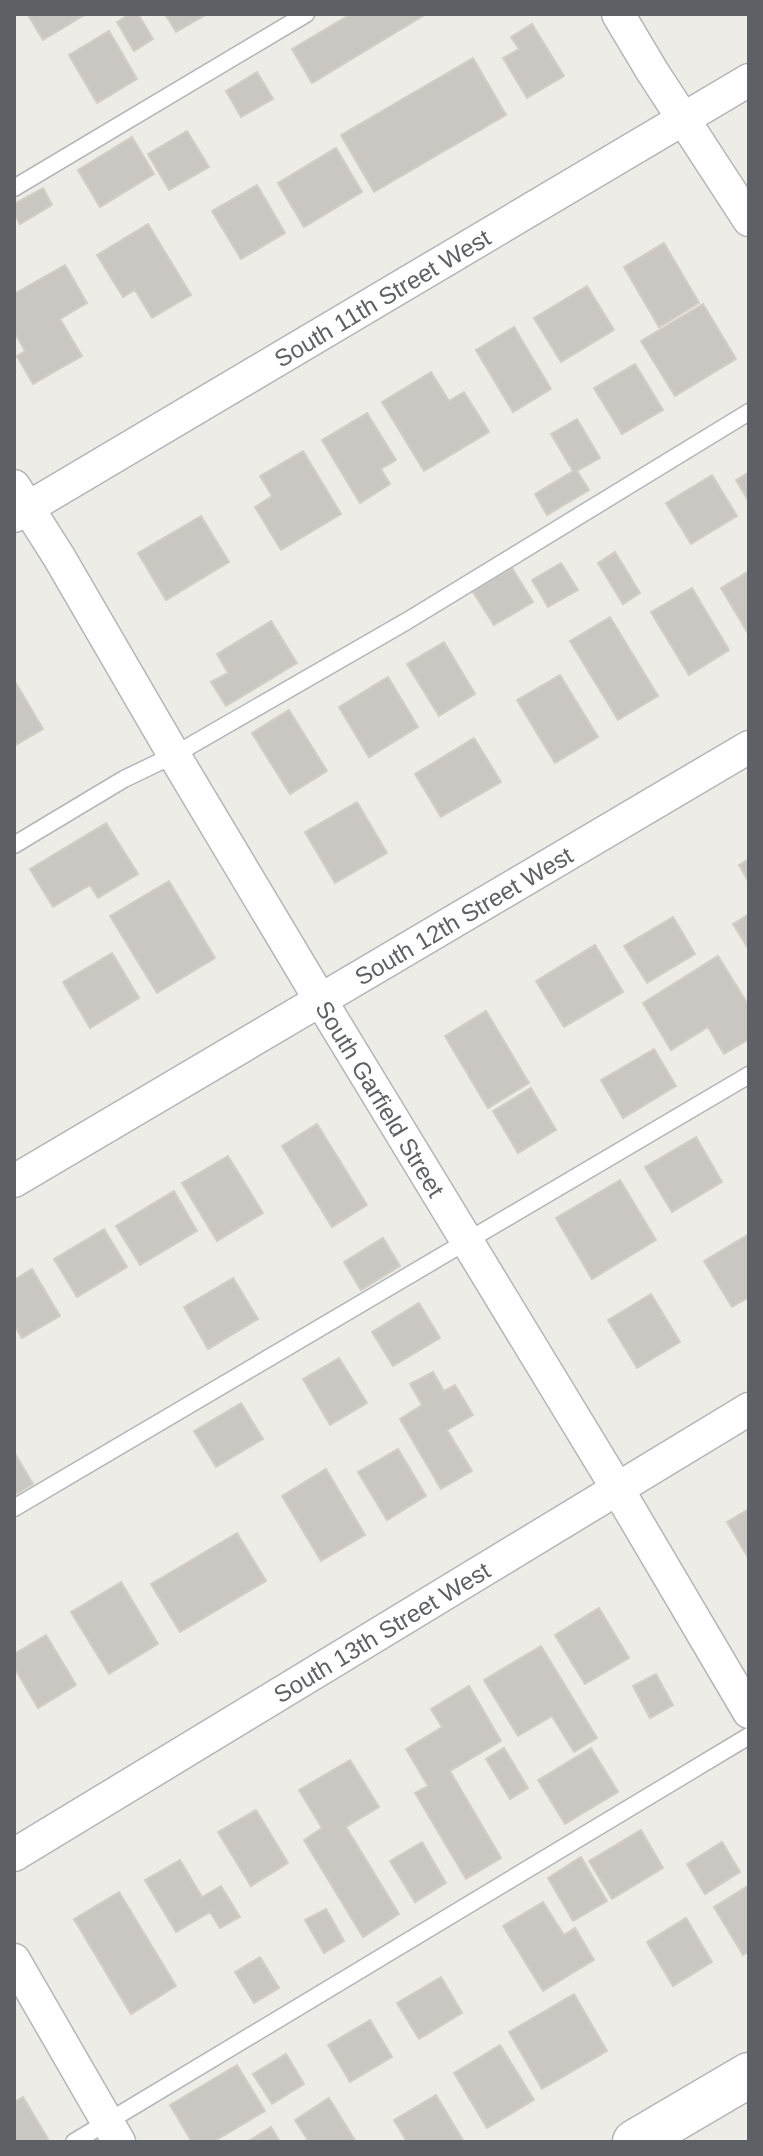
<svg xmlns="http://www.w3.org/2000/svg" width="763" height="2156" font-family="Helvetica,sans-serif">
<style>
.building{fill:#cac7c2;stroke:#d3cec4;stroke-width:2}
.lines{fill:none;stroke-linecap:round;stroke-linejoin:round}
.lane-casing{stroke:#b3b6b9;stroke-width:19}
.street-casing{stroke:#b3b6b9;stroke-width:35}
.secondary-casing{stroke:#b2b5b9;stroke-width:47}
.lane{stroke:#fff;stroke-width:16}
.street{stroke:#fff;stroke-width:32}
.secondary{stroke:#fff;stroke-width:44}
.labels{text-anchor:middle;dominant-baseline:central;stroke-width:6;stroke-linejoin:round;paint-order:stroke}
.street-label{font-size:24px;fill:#5d6165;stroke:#fff}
</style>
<rect width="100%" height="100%" fill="#eeece6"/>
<path class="building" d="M30,14h56l-43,26 -15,-25z
M130,14h8l15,25 -19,12 -17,-29z
M165,14h42l-31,18z
M351,14h75l-114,69 -20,-34z
M532,24l32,52 -37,22 -24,-40 16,-9 -8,-12z
M109,31l28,48 -40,24 -28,-48z
M473,58l33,57 -132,77 -33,-57z
M257,72l16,27 -32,18 -15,-26z
M187,131l22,36 -40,23 -21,-36z
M132,137l22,37 -54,33 -22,-37z
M336,148l26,44 -58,35 -26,-44z
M257,185l28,48 -44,26 -29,-48z
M43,188l9,17 -32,19 -6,-11v-9z
M148,224l43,71 -39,23 -17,-28 -12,7 -26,-42z
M664,243l35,60 -40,24 -35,-60z
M65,265l22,38 -27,16 22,37 -49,28 -16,-28 8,-5 -11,-20v-37z
M587,286l27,44 -53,32 -27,-44z
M703,304l33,55 -61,37 -34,-55z
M514,327l37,62 -38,23 -37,-62z
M635,364l28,46 -41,24 -28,-46z
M431,372l18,29 15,-9 25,40 -65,39 -42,-69z
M367,413l29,47 -15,9 9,15 -30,19 -38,-63z
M577,419l23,39 -23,13 12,19 -42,25 -12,-21 38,-23 -22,-37z
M303,451l38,63 -60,36 -26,-43 17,-11 -12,-20z
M749,472v30l-13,-22z
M712,475l25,41 -46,28 -25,-41z
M201,516l28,46 -63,38 -28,-47z
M615,552l25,41 -17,11 -25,-41z
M561,563l17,27 -30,17 -16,-27z
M512,568l21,34 -39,23 -21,-33z
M749,571v64l-28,-47z
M692,588l37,62 -40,25 -38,-63z
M610,617l48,79 -40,24 -48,-79z
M271,621l26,42 -71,43 -15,-24 17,-9 -11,-19z
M444,642l31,52 -36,22 -32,-52z
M560,675l38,62 -43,26 -38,-63z
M388,677l30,50 -49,30 -30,-50z
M14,680l29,49 -29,17z
M289,710l38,61 -37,23 -38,-61z
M474,738l27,44 -60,35 -26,-43z
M357,802l30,51 -52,30 -30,-51z
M106,823l32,51 -40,24 -8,-13 -37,22 -23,-38z
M749,859v24l-10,-18z
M169,881l46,77 -58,35 -47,-77z
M749,914v36l-16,-26z
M673,917l22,37 -48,29 -23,-37z
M595,945l28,47 -59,35 -28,-46z
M112,953l27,45 -49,30 -27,-46z
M718,956l31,50v33l-25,15 -16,-27 -37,23 -28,-47z
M486,1011l43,72 -41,25 -43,-72z
M654,1049l22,37 -53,32 -22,-38z
M531,1088l25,42 -38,23 -25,-42z
M317,1124l50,81 -35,22 -50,-81z
M696,1137l26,45 -50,30 -27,-45z
M228,1156l35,57 -46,28 -35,-58z
M620,1180l36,60 -64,39 -36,-61z
M174,1191l23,40 -57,34 -24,-39z
M104,1229l23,38 -50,30 -23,-38z
M749,1234v63l-17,10 -28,-46z
M383,1238l17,28 -39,24 -17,-28z
M32,1269l28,47 -38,22 -8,-13v-45z
M233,1278l25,41 -50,30 -24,-42z
M651,1294l29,48 -43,26 -29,-48z
M419,1303l21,35 -47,28 -21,-34z
M339,1358l28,45 -37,22 -27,-46z
M433,1372l11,19 11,-6 18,30 -26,15 25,41 -31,18 -41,-70 22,-14 -12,-21z
M241,1403l22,36 -47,28 -22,-36z
M398,1449l28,47 -39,24 -29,-48z
M14,1452l19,32 -19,11z
M326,1469l39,66 -44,26 -39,-65z
M749,1509v50l-22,-37z
M237,1533l29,48 -86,51 -29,-48z
M121,1582l37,62 -49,30 -38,-62z
M599,1608l30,50 -44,26 -30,-49z
M46,1635l30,50 -38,23 -24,-41v-13z
M541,1646l56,92 -23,14 -22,-36 -34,20 -34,-56z
M656,1674l17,31 -23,13 -17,-32z
M469,1686l32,55 -51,30 51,87 -35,21 -51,-86 13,-7 -22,-37 36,-22 -11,-18z
M504,1748l24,40 -18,11 -24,-40z
M591,1748l27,44 -53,32 -27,-44z
M350,1760l29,47 -33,20 53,87 -36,23 -59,-97 18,-12 -23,-38z
M256,1810l32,53 -37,23 -33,-54z
M641,1830l22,38 -51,31 -23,-38z
M422,1842l24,41 -31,19 -25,-41z
M722,1842l18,30 -35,22 -18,-30z
M581,1857l26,44 -34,20 -25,-43z
M180,1860l22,37 19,-11 19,31 -20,11 -10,-16 -34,20 -31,-52z
M749,1885v66l-6,4 -29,-48z
M119,1892l57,94 -45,28 -57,-95z
M543,1902l21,33 11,-7 19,32 -51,31 -40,-65z
M326,1909l18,32 -20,12 -19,-33z
M686,1918l26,44 -39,24 -26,-44z
M260,1957l19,31 -25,15 -19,-31z
M441,1977l21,36 -43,26 -22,-36z
M574,1994l33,57 -65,38 -33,-57z
M370,2020l22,37 -42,25 -22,-37z
M500,2045l34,55 -47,28 -33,-55z
M286,2054l18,30 -32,20 -19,-30z
M237,2065l28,46 -52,31h-21l-22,-37z
M436,2095l28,47h-57l-13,-22z
M23,2097l25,42 -5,3h-29v-40z
M329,2098l27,44h-47l-14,-22z
M271,2127l9,15h-33z"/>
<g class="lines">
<defs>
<path id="lane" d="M14,188l292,-174
M14,845l110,-66 50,-24 233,-134 342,-209
M14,1508l735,-433
M74,2142l675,-406"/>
<g id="street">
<path d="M618,14l34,57 97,149"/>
<path id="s1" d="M14,486l45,71 115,198 147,246 296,487 132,224"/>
<path id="s2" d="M14,516l735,-436"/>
<path id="s3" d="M14,1181l735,-434"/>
<path id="s4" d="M14,1855l735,-446"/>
<path d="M14,1960l105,182"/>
</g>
<path id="secondary" d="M635,2142l114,-67"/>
</defs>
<use href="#lane" class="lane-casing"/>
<use href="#street" class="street-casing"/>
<use href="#secondary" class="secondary-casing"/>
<use href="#lane" class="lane"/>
<use href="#street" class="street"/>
<use href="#secondary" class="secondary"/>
</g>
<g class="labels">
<g class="street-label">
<text stroke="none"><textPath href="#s2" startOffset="428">South 11th Street West</textPath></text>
<text stroke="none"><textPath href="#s3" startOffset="522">South 12th Street West</textPath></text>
<text stroke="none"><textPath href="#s1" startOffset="714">South Garfield Street</textPath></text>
<text stroke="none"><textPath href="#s4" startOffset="430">South 13th Street West</textPath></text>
</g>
</g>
<rect width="763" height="2156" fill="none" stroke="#5d6165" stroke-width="32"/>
</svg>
